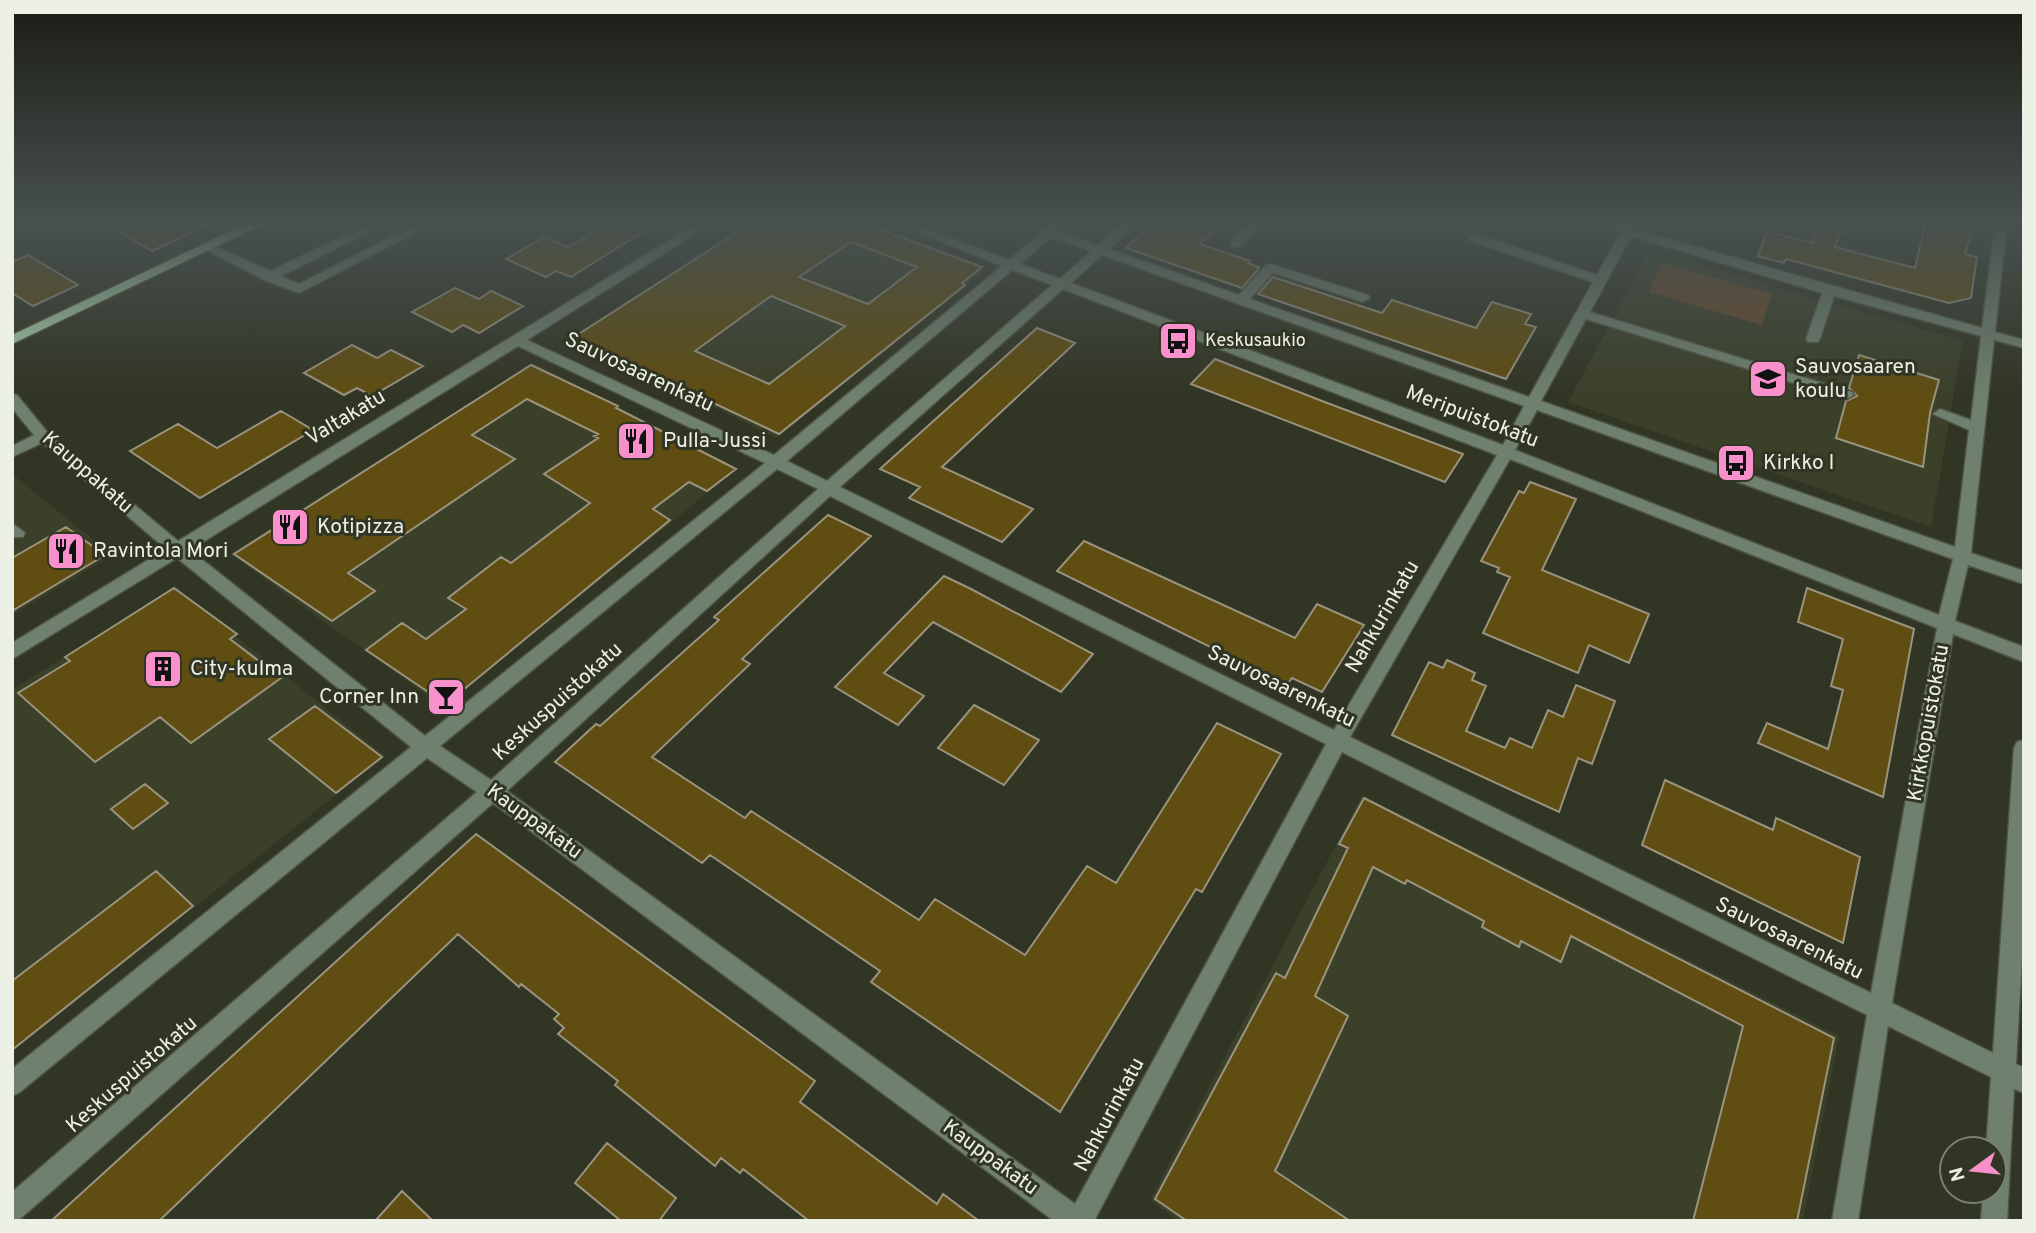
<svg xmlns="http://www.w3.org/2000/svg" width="2036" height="1233" font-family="Overpass,sans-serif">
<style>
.built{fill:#3b4029}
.green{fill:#68492b}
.building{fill:#5f4d11;stroke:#9a9380;stroke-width:2;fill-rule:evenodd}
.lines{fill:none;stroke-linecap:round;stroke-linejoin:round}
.minor-casing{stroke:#4f5343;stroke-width:3}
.major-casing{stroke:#4f5343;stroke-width:3}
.minor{fill:#6f816e;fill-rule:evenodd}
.major{fill:#aacfa8;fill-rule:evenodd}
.labels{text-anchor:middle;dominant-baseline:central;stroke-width:6;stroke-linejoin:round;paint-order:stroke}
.far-poi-label{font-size:18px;fill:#edf0e5;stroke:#313524;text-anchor:start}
.poi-label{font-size:21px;fill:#edf0e5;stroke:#313524;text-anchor:start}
.street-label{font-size:21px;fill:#edf0e5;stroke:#313524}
</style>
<rect width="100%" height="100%" fill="#313524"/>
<path class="built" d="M748,224h125l115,44 -211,170 -206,-101z
M1649,251l314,90 -32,186 -363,-125z
M533,363l205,105 -295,239 -213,-153z
M12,474l100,81 -100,60z
M175,587l210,169 -373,296v-362z
M1362,795l477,241 -36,185h-625l-28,-21z"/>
<path class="green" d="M1662,263l110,31 -10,31 -113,-33z"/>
<path class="building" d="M105,224h105l-58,27z
M609,224h46l-84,53 -15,-6 -10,6 -40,-18 38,-22 24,10z
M750,224h126l-3,3 109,40 -20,16 3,2 -186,149 -205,-97zM851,242l66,25 -49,37 -69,-27zM771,296l74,30 -76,58 -74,-33z
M1152,224h69l-21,20 50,17 -2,2 11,4 -2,4 -15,17 -116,-40z
M1819,224l23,6 -7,17 80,21 10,-44h48l-8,30 12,3 -6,41 -22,5 -163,-44 -2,4 -26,-7 9,-25 45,12z
M28,255l50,30 -45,21 -21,-13v-31z
M1273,277l109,36 10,-13 84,28 16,-26 39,12 -6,10 11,3 -30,52 -248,-85z
M455,288l24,11 12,-8 32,15 -44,27 -16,-8 -11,7 -40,-20z
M1037,328l38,15 -133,124 91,42 -31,33 -93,-44 11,-11 -40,-18z
M352,345l25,13 14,-8 32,16 -51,30 -15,-8 -13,7 -40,-22z
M1859,355l80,25 -9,33 -7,54 -87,-29 10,-37 11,-5 -8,-8z
M1215,359l107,42 141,53 -18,28 -254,-98z
M531,365l87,41 -2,2 120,61 -29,22 -18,-9 -36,27 17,11 -224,184 -80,-54 36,-27 24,16 40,-30 -18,-11 53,-41 10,6 79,-60 -46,-29 54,-36 -4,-2 4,-2 -71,-35 -55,36 43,24 -167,114 27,18 -43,30 -98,-67z
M281,411l32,19 -113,68 -70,-47 48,-27 39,24z
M1530,482l46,17 -34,71 107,44 -20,49 -40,-18 -11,28 -95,-40 27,-56 -13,-5 2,-4 -18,-7 38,-70 5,2z
M828,515l43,21 -129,123 8,5 -98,93 93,61 6,-7 168,109 16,-21 90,56 62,-89 29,17 101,-160 64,31 -79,138 -6,-3 -136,223 -189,-130 9,-11 -170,-116 -8,8 -147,-101 41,-38 4,2 119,-106 -5,-3z
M66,527l39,28 -93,56v-53z
M1084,541l211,97 22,-34 47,21 -42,67 -30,-14 -5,7 -230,-114z
M944,576l27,13 122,65 -32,38 -128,-70 -49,51 40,23 -26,29 -63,-38z
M174,588l63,46 -7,5 51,39 -90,65 -31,-26 -65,45 -77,-69 52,-32 -5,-4z
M1807,588l107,41 -31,168 -125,-54 9,-20 61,26 15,-59 -12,-4 12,-47 -45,-17z
M1447,660l28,13 -3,7 14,6 -20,45 39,17 5,-10 22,10 16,-38 15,7 13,-32 39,16 -23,63 -14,-6 -19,54 -167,-77 37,-73 14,6z
M974,705l65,35 -35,45 -66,-37z
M315,706l67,51 -46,36 -67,-54z
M1665,780l108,50 3,-12 84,39 -17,86 -201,-98z
M145,784l23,19 -35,26 -22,-20z
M1364,798l470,240 -37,183h-104l50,-195 -172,-90 -10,26 -40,-21 -2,6 -37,-20 2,-6 -77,-41 -2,4 -32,-17 -58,129 33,20 -73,155 75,50h-163l-32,-22 121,-226 9,5 63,-130 -9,-4z
M476,834l339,247 -15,21 137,102 6,-10 36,27h-170l-66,-52 -3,4 -19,-15 -6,8 -37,-30 -63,-51 3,-4 -60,-47 6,-6 -10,-9 5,-5 -38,-30 -2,3 -61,-53 -299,287h-108z
M156,871l37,35 -181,144v-69z
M607,1143l69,55 -17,23h-38l-46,-38z
M402,1191l31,30h-58z"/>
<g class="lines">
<defs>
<path id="minor" d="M369,224h16l-104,52 18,8 117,-60h16l-133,69 -35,-13 -62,-32 10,-3 58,26z
M696,224h15l-184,116 247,115 228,-189 -105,-42h18l94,36 32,-27 -21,-9 27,3 4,-3h14l-7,7 40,14 24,-21h14l-27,25 130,46 27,-30 4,-1 98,31 2,3 -7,4 -90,-29 -23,26 279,98 64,-115 -125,-42v-6h8l121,41 23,-42 -23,-9h40l-3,5 348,99 13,-104h12l-12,108 29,8v8l-30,-8 -23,213 53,18v13l-56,-19 -13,56 69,26v15l-71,-28 -61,369 101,50 21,-305 3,-6 7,-2v183l-8,141 8,4v25l-10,-4 -7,132h-26l2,-30h11v-42h-8l5,-72 -103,-51 -30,195h-26l35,-206 -525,-263 -248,469h-40l-561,-418 -472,415 -9,3v-29l465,-400 -50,-34 -407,334 -8,4v-27l399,-322 -234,-189 -165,101v-16l154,-94 -124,-106 -30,14v-11l22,-11 -22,-27v-14l5,1 31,38 130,108zM1631,236l191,57 -16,46 2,3h10l2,-3 14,-43 147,40 -10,84 -31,-11 -7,5 36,16 -14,117 -414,-146 45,-82 256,79 5,1 7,-4 -2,-3 -262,-80zM1051,237l40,14 -31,28 -40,-15zM1102,255l422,151 -21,39 -432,-162zM1012,270l40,15 -225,196 -40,-20zM1063,289l434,166 -163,275 -494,-243zM518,346l247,117 -340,273 -235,-186zM1537,410l416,149 -14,56 -424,-165zM1510,459l427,169 -66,365 -521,-256zM777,469l41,20 -327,291 -51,-34zM830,496l496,248 -251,460 -568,-413z
M1248,224h13l-22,23h-8v-6z
M12,523l13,10 -2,4h-11z"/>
<path id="major" d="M246,224h17l-251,120v-9z"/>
</defs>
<use href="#minor" class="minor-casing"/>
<use href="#major" class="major-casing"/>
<use href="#minor" class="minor"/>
<use href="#major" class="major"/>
</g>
<linearGradient id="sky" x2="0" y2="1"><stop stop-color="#1b1d14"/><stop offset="0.56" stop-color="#485150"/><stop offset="1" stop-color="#485150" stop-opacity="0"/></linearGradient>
<rect width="2036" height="397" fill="url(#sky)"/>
<defs>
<symbol id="bus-square" viewBox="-11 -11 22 22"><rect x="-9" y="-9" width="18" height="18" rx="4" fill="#f890cc" stroke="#313524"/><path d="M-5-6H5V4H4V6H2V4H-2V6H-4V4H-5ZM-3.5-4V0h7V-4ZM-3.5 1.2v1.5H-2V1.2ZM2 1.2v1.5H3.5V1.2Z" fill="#111"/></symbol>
<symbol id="school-square" viewBox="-11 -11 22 22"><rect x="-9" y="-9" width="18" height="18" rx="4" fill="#f890cc" stroke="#313524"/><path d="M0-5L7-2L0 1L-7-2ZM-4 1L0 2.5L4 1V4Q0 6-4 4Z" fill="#111"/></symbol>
<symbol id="restaurant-square" viewBox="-11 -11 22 22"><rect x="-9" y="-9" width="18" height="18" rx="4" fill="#f890cc" stroke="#313524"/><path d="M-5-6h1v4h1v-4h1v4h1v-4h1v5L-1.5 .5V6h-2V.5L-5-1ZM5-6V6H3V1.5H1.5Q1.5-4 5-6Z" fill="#111"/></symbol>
<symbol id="building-square" viewBox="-11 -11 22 22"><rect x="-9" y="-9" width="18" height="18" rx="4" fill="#f890cc" stroke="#313524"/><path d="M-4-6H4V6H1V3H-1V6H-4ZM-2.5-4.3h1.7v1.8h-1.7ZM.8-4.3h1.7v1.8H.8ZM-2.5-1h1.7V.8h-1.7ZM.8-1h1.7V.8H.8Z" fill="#111"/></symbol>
<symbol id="bar-square" viewBox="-11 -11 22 22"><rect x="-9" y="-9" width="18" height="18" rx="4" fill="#f890cc" stroke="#313524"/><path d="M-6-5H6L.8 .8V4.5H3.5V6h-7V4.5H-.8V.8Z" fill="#111"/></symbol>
</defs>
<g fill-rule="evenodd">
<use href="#bus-square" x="1156" y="319" width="44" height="44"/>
<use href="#school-square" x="1746" y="357" width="44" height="44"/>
<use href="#restaurant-square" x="614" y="419" width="44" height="44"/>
<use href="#bus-square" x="1714" y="441" width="44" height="44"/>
<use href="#restaurant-square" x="268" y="505" width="44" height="44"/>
<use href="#restaurant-square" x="44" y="529" width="44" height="44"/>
<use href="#building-square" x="141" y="647" width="44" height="44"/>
<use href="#bar-square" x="424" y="675" width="44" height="44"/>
</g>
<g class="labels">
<g class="far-poi-label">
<text x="1205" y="341">Keskusaukio</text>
</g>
<g class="poi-label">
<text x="1795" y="367">Sauvosaaren<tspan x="1795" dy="24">koulu</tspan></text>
<text x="663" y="441">Pulla-Jussi</text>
<text x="1763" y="463">Kirkko I</text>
<text x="317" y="527">Kotipizza</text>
<text x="93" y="551">Ravintola Mori</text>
<text x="190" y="669">City-kulma</text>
<text x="419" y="697" text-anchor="end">Corner Inn</text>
</g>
<g class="street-label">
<text transform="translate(639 373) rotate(25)">Sauvosaarenkatu</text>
<text transform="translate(1472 417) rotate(21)">Meripuistokatu</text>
<text transform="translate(346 418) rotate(-31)">Valtakatu</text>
<text transform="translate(87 473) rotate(41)">Kauppakatu</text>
<text transform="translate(1383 617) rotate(-60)">Nahkurinkatu</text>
<text transform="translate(1281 687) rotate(26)">Sauvosaarenkatu</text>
<text transform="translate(558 702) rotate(-42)">Keskuspuistokatu</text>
<text transform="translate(1929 723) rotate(-80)">Kirkkopuistokatu</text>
<text transform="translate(534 822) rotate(36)">Kauppakatu</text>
<text transform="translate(1789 939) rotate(26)">Sauvosaarenkatu</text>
<text transform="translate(132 1075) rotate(-41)">Keskuspuistokatu</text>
<text transform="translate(1110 1115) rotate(-62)">Nahkurinkatu</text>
<text transform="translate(990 1158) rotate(36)">Kauppakatu</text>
</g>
</g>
<rect width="2036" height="1233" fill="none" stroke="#edf0e5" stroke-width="28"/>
<g transform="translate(1973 1170) rotate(255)"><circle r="33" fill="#313524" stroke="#7c8071" stroke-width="2"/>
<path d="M0-5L12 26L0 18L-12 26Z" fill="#f890cc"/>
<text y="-10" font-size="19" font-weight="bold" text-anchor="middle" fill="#edf0e5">N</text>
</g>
</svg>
